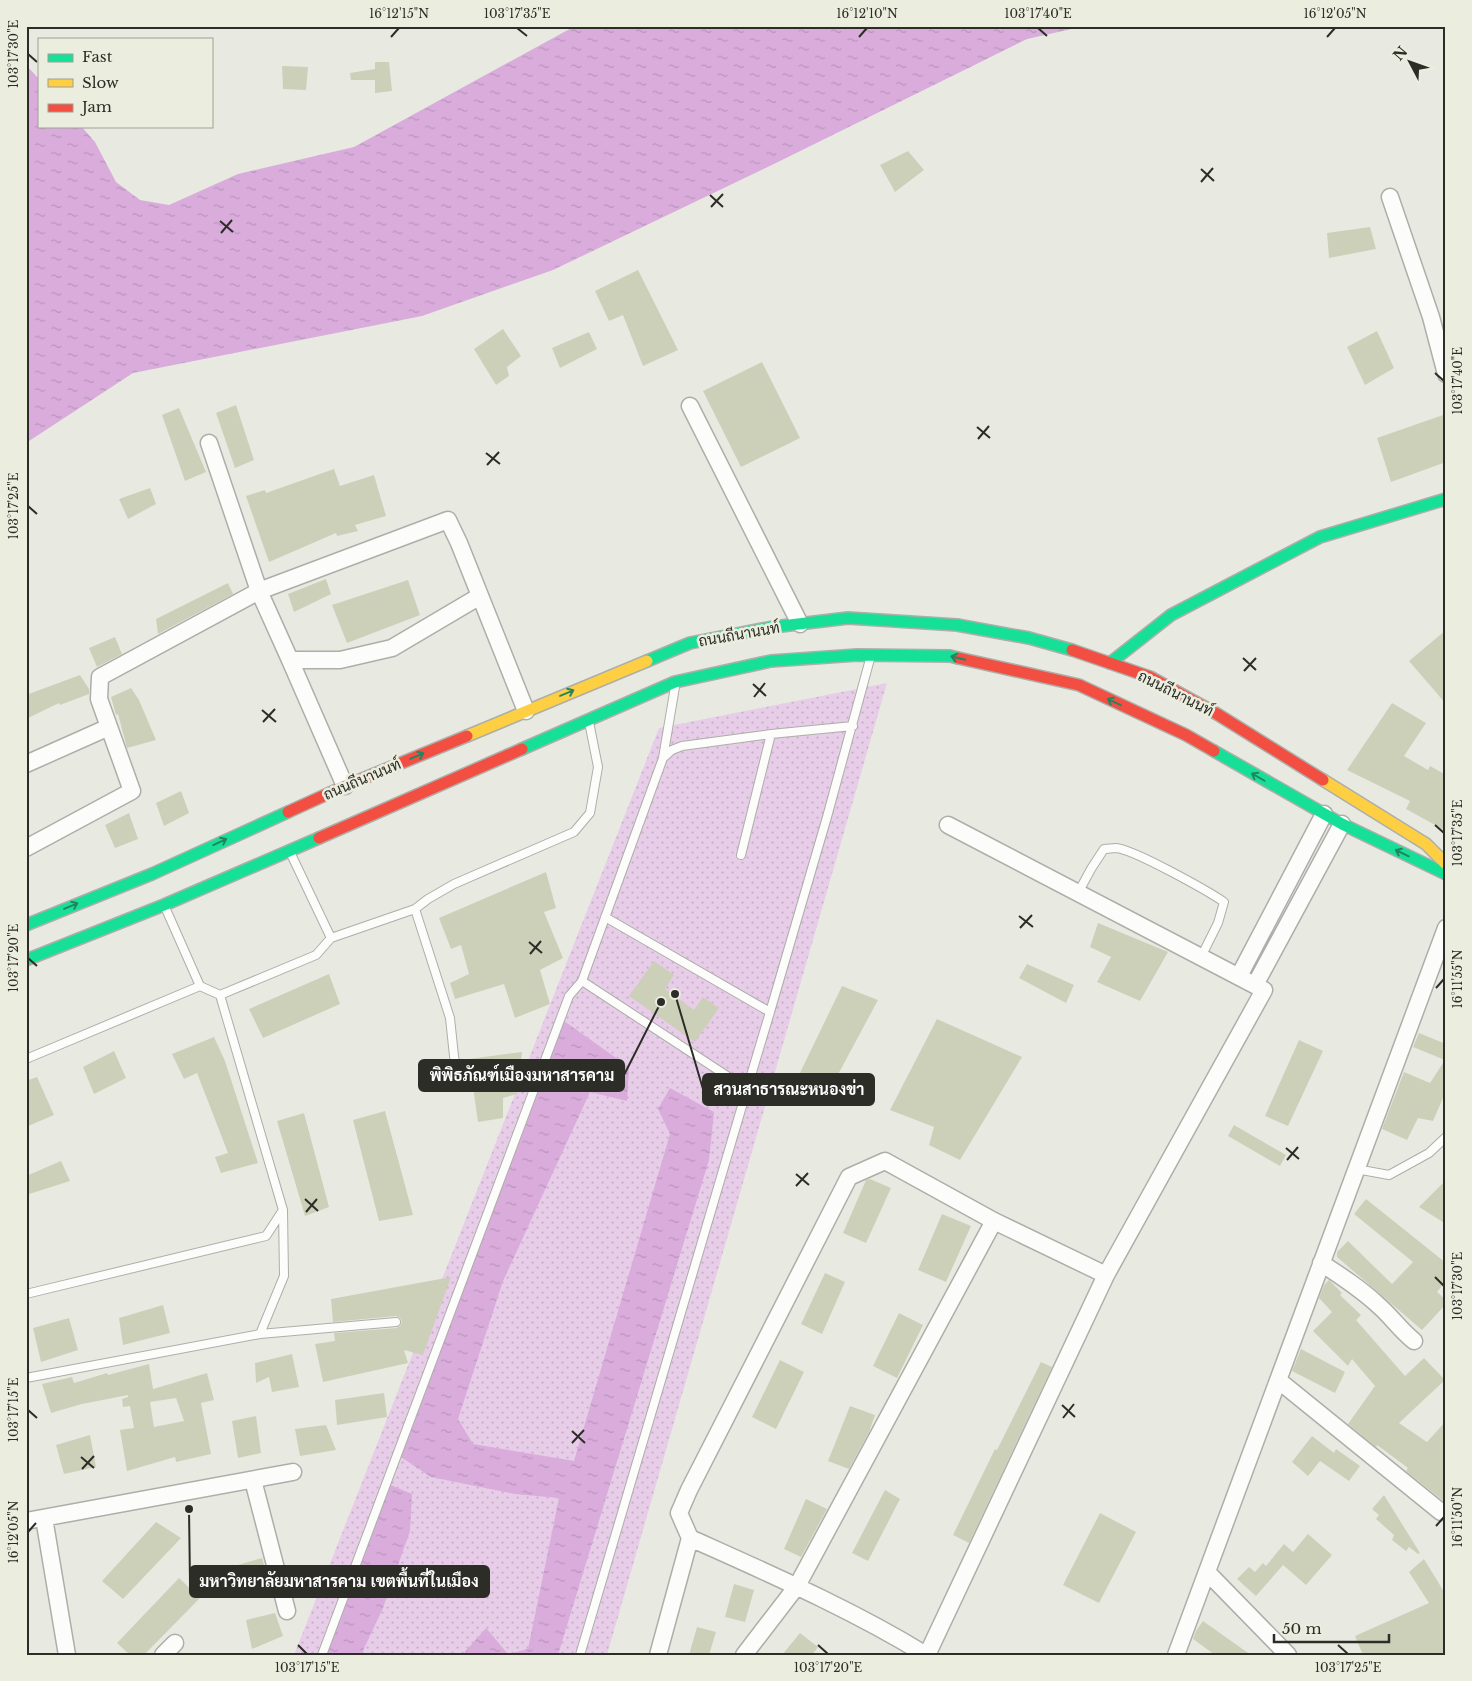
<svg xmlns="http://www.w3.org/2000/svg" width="1472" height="1681" font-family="'Libre Baskerville',Sarabun,serif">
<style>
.park{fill:url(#park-dots)}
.water{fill:url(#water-ripples)}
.building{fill:#cdd0b9;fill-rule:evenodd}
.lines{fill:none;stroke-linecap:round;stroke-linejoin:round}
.lane-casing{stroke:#adaea8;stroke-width:10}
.street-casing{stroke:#adaea8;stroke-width:19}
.fast-casing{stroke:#adaea8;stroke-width:14}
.slow-casing{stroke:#adaea8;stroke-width:14}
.jam-casing{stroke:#adaea8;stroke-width:14}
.lane{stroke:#fcfcfb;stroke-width:8}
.street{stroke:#fcfcfb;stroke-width:16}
.fast{stroke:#16e098;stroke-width:11}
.slow{stroke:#ffcf43;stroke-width:11}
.jam{stroke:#f24e42;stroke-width:11}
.oneway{stroke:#218660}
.ticks{fill:none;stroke:#2c2d27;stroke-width:2}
.labels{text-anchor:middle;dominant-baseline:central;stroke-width:5;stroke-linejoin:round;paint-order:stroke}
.street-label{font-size:15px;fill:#2c2d27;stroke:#ebedde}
.leader{fill:none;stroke:#2c2d27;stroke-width:2}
.callout-dot{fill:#2c2d27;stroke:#ebedde;stroke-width:2}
.callout{fill:#2c2d27;stroke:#2c2d27;stroke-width:2}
.callout-label{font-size:16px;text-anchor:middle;font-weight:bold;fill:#fff}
.neatline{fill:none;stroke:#2c2d27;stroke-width:2}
.ticks-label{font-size:12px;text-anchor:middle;fill:#2c2d27}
</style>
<defs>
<pattern id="park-dots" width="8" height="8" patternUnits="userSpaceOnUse" patternTransform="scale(1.25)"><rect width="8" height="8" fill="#e7cde8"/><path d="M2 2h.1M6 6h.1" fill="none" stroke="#c6b0c7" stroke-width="1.8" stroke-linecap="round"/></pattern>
<pattern id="water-ripples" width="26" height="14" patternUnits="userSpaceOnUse" patternTransform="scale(1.25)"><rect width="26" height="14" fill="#d9acdc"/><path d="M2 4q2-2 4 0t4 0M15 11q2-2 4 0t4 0" fill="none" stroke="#ba94bd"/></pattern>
</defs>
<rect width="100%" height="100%" fill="#e8eae2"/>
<path class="park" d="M887,683l-280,972h-313l365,-927z"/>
<path class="water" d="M575,26h510l-58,13 -249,123 -225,108 -131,46 -289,57 -107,70v-378l13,14v47h42l14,16 21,40 24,18 29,5 69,-31 116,-27z
M564,1021l65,46 -2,34 -37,-9 -87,189 -45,138 15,25 101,17 96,-327 -12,-25 12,-21 44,24 -5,48 -151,495h-91l-3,-2 22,-25 22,26 20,-5 31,-151 -44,-4 -84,-17 -36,-24z
M386,1483l26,11 -2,37 -27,77 -22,47h-39z"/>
<path class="building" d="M375,62h14l3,29 -17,2v-13h-24l-1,-7 25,-4z
M282,66l26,1 -2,23 -23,-1z
M908,151l16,19 -29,22 -15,-27z
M1370,227l6,22 -47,9 -2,-25z
M638,270l40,80 -35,16 -20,-51 -14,6 -14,-30z
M503,329l18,27 -14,11 2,9 -13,9 -22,-36z
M1377,331l17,37 -29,17 -18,-38z
M589,332l8,17 -37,19 -8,-20z
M762,362l38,76 -59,29 -38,-76z
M236,405l18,55 -19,8 -19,-55z
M179,408l27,64 -21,9 -23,-66z
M1446,414v48l-55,20 -14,-44z
M334,469l6,17 34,-11 12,41 -31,9 3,6 -21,5 -1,-3 -67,29 -23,-66 19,-6 1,3z
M150,488l6,16 -28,15 -9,-20z
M326,579l5,15 -37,18 -6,-18z
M408,580l12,35 -73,28 -15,-38z
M228,583l5,11 -75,40 -2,-15z
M1446,630v74l-37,-43z
M115,637l7,17 -25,13 -8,-19z
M80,675l9,14v5l-29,11 -1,-2 -33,16v-24z
M131,688l8,12 17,40 -29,8 -9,-34 -2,1 -5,-18z
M1392,703l34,20 -22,33 24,14 2,-4 16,9v56l-40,-22 4,-8 -63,-31z
M181,791l8,22 -25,13 -8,-23z
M129,813l9,26 -23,9 -10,-23z
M546,872l10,36 -12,4 19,46 -23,12 10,34 -35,14 -11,-34 -49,15 -5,-16 19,-9 -8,-29 -10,4 -12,-31z
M1098,923l70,29 -28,49 -43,-19 14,-25 -21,-10z
M654,961l20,14 -9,14 29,21 9,-13 16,11 -24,34 -66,-46z
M1027,964l47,21 -8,18 -47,-25z
M329,974l11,30 -77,34 -14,-29z
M842,986l36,14 -51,95 -31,-14z
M937,1019l85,38 -62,103 -31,-15 5,-18 -44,-17z
M1419,1033l27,11v47l-13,30 -15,-3 -11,22 -25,-11 22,-57 26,11 15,-23 -32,-13z
M214,1037l11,24 33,102 -37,10 -6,-16 13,-4 -31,-80 -13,6 -12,-25z
M1299,1040l24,11 -35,75 -23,-10z
M114,1051l12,27 -32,16 -11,-27z
M522,1052l-5,42 -14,4v20l-25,4 -9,-63z
M37,1077l17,38 -28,12v-46z
M385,1111l28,104 -34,6 -26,-101z
M304,1113l25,94 -24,9 -28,-95z
M1234,1125l52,30 -6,11 -52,-30z
M61,1161l9,20 -44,14v-19z
M870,1179l21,9 -25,55 -23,-10 23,-53z
M1446,1180v44l-27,-17z
M1366,1199l80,64v18l-9,11 9,8v4l-24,26 -85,-73v-5l11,-11 44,43 21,-22 -59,-48z
M942,1214l29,12 -25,56 -28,-12z
M825,1273l20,9 -23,52 -21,-10z
M451,1277l-28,78 -19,-5 4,13 -85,19 -8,-38 20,-3 -1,-8 62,-5 4,-2 2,-4 -2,-4 -4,-2 -63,6 -2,-23z
M1329,1280l13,13 -2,2 21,20 -5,5 49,56 19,-18 21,22 -46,43 28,19 19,-21v82l-40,-32 2,-3 -31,-23 -1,2 -28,-23 27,-38 -23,-27 -4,7 -35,-35 19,-19 -13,-14 5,-13z
M163,1305l7,28 -47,12 -4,-27z
M899,1313l24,12 -26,53 -24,-12z
M69,1318l9,32 -37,12 -8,-34z
M1301,1349l44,23 -10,21 -43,-22z
M292,1354l7,33 -27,5 -3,-15 -13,6 -1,-20z
M780,1360l24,12 -28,57 -24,-12z
M1041,1362l11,5 -83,176 -16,-8 42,-86 2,1z
M149,1364l4,25 54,-16 7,27 -13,3 10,51 -35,8 -1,-5 -48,14 -7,-41 14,-2 -4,-22 -7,1 -1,-8 6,-2v-2l-46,9 -31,9 -9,-29 30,-7 2,6 33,-10 1,2zM176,1398l8,23 -30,6 -4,-25z
M384,1393l3,24 -50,8 -2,-25z
M850,1406l25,9 -6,17 -20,37 -21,-8z
M256,1416l5,37 -23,5 -6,-37z
M326,1425l10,25 -36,6 -5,-27z
M90,1435l6,32 -32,7 -8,-29z
M1312,1436l22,17 2,-4 24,17 -11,15 -29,-20 -12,15 -16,-14z
M885,1490l15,9 -32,62 -16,-8z
M1384,1495l36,58 -2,1 -9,-7 -3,4 -14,-11 2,-5 -18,-16 3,-4 -7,-6z
M806,1499l21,10 -26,48 -17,-8z
M1100,1513l36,19 -37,71 -36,-18z
M156,1522l25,16 -58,61 -21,-18z
M1308,1534l24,21 -26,30 -23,-20 -27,31 -19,-17 12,-12 6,5 8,-9 3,3 18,-22 9,8z
M262,1558l7,23 -30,8 -5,-23z
M1424,1559l22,36v60h-83l-8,-19 74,-33 -20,-31z
M179,1578l21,20 -56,57h-14l-13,-12z
M734,1584l20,6 -9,32 -20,-5z
M275,1613l8,23 -31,13 -6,-29z
M1203,1621l48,34h-36l-22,-16 3,-8z
M697,1627l19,5 -7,23h-20z
M800,1633l18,14 -6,8h-30z"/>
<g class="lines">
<defs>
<path id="lane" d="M663,758l12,-71
M741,855l30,-121
M1078,893l13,-24 13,-20c4,0 8,-1 12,-1 17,1 92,43 108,54l-6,21 -17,34
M165,907l35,79
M415,909l35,109 4,38 4,23
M605,917l165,95 57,-195 43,-158
M331,938l84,-29 13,-10 26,-15 120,-52 16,-19 8,-46 -9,-45
M770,1012l-23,77 -165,-108 81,-223 9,-8 10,-4 89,-12 82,-8
M26,1059l174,-73 20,9 96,-40 15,-17 -41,-86
M1356,1169l33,6 40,-22 17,-16
M26,1294l240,-58 17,-26 -63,-215
M260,1334l136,-12
M26,1378l234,-44 24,-58 -1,-66
M322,1655l247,-659 13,-15
M580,1655l167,-566"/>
<path id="street" d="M1390,197l41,120 15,57
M690,406l110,218
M209,443l50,148 31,69h50l52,-12 88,-52
M290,660l55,126
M26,764l83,-37
M26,848l106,-57 -33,-92 1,-22 159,-86 189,-71 11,23 67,168
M1239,976l85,-162
M1255,985l87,-161
M1321,1263c20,13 40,26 57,42 13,11 22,25 36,36
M1278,1380l163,132
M253,1480l34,131
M44,1518l23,137
M26,1521l267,-49
M1207,1572l81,83
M163,1655l12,-12
M658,1655l32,-117
M744,1655l53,-69 197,-365
M926,1655c-75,-46 -156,-81 -236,-117l-11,-25 10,-23 160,-313 36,-16 109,60 112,54
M927,1655l179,-380 158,-285 -316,-165
M1176,1655l270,-727"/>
<path id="fast" d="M647,661l43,-18 83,-16 75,-9 109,7 72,13 43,12
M1110,663l61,-48 149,-78 126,-38
M522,749l153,-67 96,-21 86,-6 93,1 8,2
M1214,751l128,73 104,50
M26,925l126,-51 136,-62
M26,960l138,-55 155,-67"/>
<path id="slow" d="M467,736l180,-75
M1323,780l103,64 20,20"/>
<path id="jam" d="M1072,650l78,27 67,37 106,66
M958,658l121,27 107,50 28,16
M288,812l57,-26 122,-50
M319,838l203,-89"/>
</defs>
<use href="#lane" class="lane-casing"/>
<use href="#street" class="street-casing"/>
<use href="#fast" class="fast-casing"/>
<use href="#slow" class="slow-casing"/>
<use href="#jam" class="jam-casing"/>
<use href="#lane" class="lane"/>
<use href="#street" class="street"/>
<use href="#fast" class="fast"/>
<use href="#slow" class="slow"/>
<use href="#jam" class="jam"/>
</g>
<defs><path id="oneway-shaft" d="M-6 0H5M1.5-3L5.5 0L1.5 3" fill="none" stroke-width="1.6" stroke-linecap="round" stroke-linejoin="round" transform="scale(1.25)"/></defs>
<g class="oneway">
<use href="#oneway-shaft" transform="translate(958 658) rotate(-167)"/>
<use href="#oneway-shaft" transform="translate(567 693) rotate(-23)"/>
<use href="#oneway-shaft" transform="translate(1114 702) rotate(-155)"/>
<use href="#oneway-shaft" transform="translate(417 756) rotate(-23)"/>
<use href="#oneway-shaft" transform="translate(1258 777) rotate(-150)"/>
<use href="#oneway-shaft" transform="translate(220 842) rotate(-25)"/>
<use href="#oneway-shaft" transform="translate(1402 853) rotate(-154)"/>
<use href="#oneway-shaft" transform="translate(71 906) rotate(-23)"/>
</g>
<path class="ticks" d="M517,28l10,8M1038,28l9,8M391,37l8,-9M859,37l8,-9M1327,37l8,-9M28,54l9,8M1201,169l13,12M1201,182l12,-14M710,195l13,12M711,207l12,-13M220,221l13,11M221,233l11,-13M1435,373l9,8M977,427l13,11M978,439l11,-13M486,453l14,11M487,465l12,-13M28,506l9,8M1243,658l13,12M1244,671l12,-13M753,684l13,12M754,697l11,-14M262,710l14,12M263,722l12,-13M1435,825l9,8M1019,916l14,11M1020,928l12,-13M529,942l13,11M530,954l11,-13M28,958l9,8M1436,988l8,-9M1286,1148l13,11M1287,1160l11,-13M796,1174l13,11M796,1186l12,-13M305,1199l13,12M306,1212l11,-13M1435,1277l9,9M1062,1405l13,12M28,1410l9,8M1063,1418l11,-14M572,1431l13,12M572,1443l12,-13M81,1457l13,11M82,1469l12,-13M1436,1526l8,-9M28,1532l8,-9M298,1645l9,9M818,1645l10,9M1338,1645l10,9"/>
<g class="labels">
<g class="street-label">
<text transform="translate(739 634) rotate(-10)">ถนนถีนานนท์</text>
<text transform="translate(1176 693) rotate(27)">ถนนถีนานนท์</text>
<text transform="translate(362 779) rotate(-23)">ถนนถีนานนท์</text>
</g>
</g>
<path class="leader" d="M661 1002L624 1075M675 994L703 1089M189 1509L190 1582"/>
<g class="callout-dot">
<circle cx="661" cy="1002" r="5"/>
<circle cx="675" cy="994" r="5"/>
<circle cx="189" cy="1509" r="5"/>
</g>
<g class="callout">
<rect x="419" y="1060" width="205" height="31" rx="5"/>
<rect x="703" y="1074" width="171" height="31" rx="5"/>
<rect x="190" y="1566" width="299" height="31" rx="5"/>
</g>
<g class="callout-label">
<text x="522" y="1081">พิพิธภัณฑ์เมืองมหาสารคาม</text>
<text x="789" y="1095">สวนสาธารณะหนองข่า</text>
<text x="339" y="1587">มหาวิทยาลัยมหาสารคาม เขตพื้นที่ในเมือง</text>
</g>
<rect width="1472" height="1681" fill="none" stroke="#ebedde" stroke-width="55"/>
<rect x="38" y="38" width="175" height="90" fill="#ebedde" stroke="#9fa095"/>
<rect x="48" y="54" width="25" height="8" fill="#16e098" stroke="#9fa095"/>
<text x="82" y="62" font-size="15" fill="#2c2d27">Fast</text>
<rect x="48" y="79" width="25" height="8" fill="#ffcf43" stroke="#9fa095"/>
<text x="82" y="88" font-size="15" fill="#2c2d27">Slow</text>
<rect x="48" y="104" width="25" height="8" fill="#f24e42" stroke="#9fa095"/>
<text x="82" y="112" font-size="15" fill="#2c2d27">Jam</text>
<g transform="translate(1410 62) rotate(311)" stroke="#ebedde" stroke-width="4" paint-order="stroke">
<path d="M0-4L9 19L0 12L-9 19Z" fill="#2c2d27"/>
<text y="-8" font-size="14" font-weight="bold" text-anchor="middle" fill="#2c2d27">N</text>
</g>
<path d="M1274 1634v8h115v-8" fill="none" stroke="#2c2d27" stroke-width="2.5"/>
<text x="1282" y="1634" font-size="15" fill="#2c2d27" stroke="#ebedde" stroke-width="4" paint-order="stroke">50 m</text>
<rect x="28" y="28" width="1416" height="1626" class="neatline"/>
<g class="ticks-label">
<text x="399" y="18">16°12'15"N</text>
<text x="517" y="18">103°17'35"E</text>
<text x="867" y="18">16°12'10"N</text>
<text x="1038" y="18">103°17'40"E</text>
<text x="1335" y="18">16°12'05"N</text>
<text transform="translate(14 54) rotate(-90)" y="4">103°17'30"E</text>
<text transform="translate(1458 381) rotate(-90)" y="4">103°17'40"E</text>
<text transform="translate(14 506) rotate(-90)" y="4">103°17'25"E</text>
<text transform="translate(1458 833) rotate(-90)" y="4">103°17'35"E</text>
<text transform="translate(14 958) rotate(-90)" y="4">103°17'20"E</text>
<text transform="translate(1458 979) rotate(-90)" y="4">16°11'55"N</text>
<text transform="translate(1458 1286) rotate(-90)" y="4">103°17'30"E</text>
<text transform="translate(14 1410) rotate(-90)" y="4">103°17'15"E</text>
<text transform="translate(1458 1517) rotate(-90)" y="4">16°11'50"N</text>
<text transform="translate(14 1532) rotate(-90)" y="4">16°12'05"N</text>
<text x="307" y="1672">103°17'15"E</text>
<text x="828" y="1672">103°17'20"E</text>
<text x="1348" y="1672">103°17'25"E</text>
</g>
</svg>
